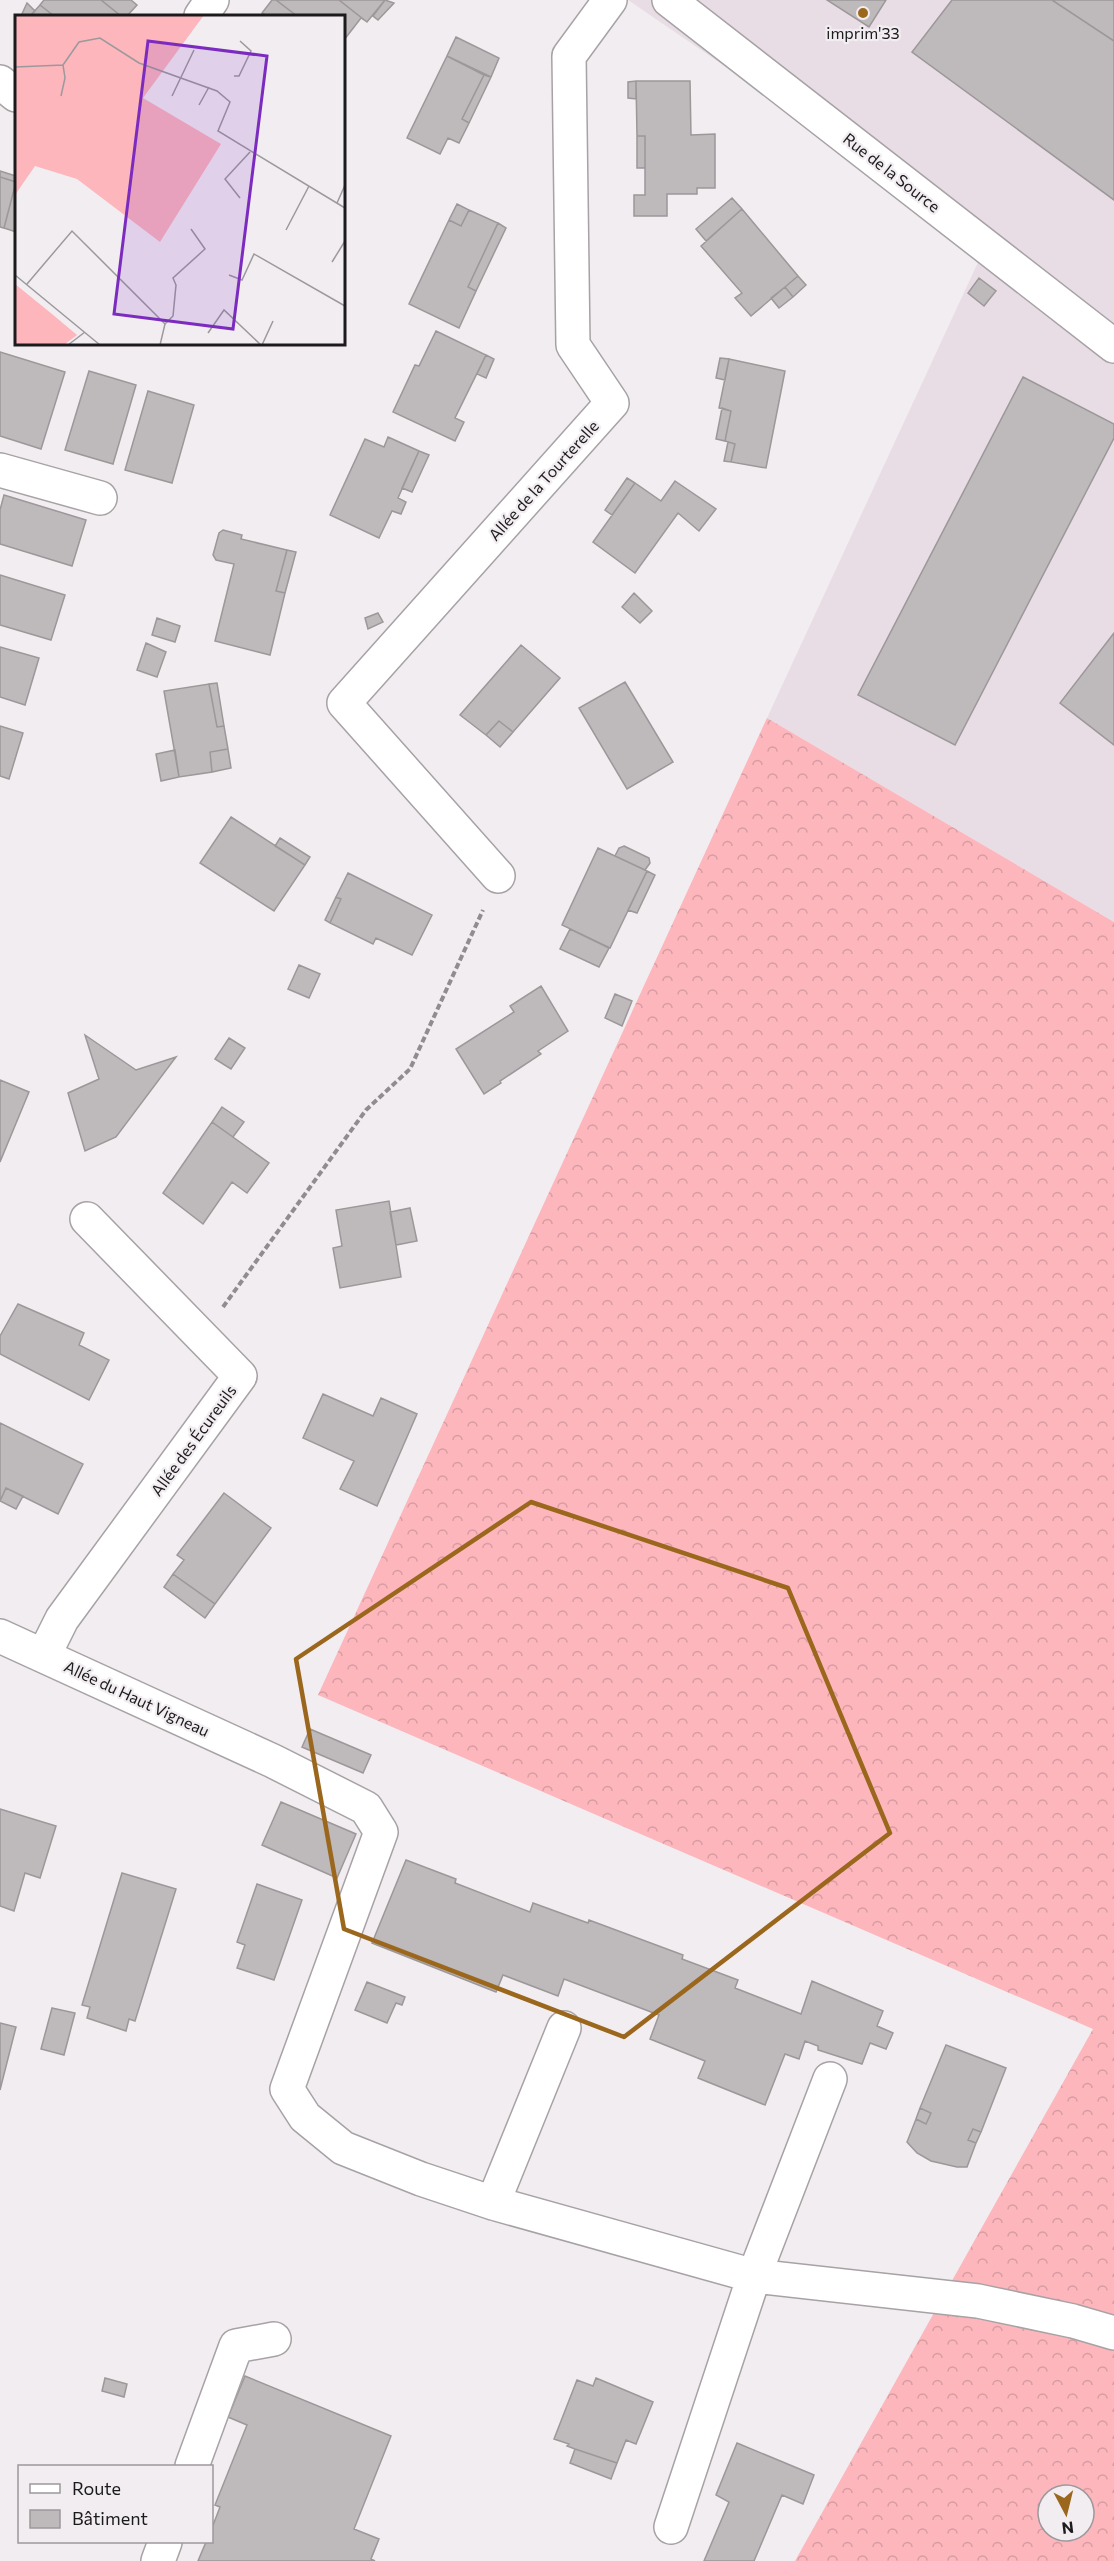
<svg xmlns="http://www.w3.org/2000/svg" width="1114" height="2561" font-family="Commissioner,sans-serif">
<style>
.built{fill:#e9dde5}
.forest{fill:url(#forest-crowns);fill-rule:evenodd}
.building{fill:#beb9bb;stroke:#9c9799;stroke-width:1.5}
.lines{fill:none;stroke-linecap:round;stroke-linejoin:round}
.minor-casing{stroke:#a7a2a5;stroke-width:36}
.path{stroke:#908d8f;stroke-width:4;stroke-dasharray:6 3;stroke-linecap:butt}
.minor{stroke:#fff;stroke-width:33}
.marked{fill:none;stroke:#9a671d;stroke-width:4.5;stroke-linejoin:round}
.poi-dot{fill:#9a671d;stroke:#f2edf1;stroke-width:2}
.labels{text-anchor:middle;dominant-baseline:central;stroke-width:4.5;stroke-linejoin:round;paint-order:stroke}
.poi-label{font-size:16px;fill:#1c1b1c;stroke:#f2edf1}
.street-label{font-size:16px;fill:#1c1b1c;stroke:#f2edf1}
.inset-road{fill:none;stroke:#9c999c;stroke-width:1.5}
.view{fill:#7b2cbf;fill-opacity:0.15;stroke:#7b2cbf;stroke-width:3}
.inset-edge{fill:none;stroke:#1c1b1c;stroke-width:3}
</style>
<defs>
<pattern id="forest-crowns" width="20" height="18" patternUnits="userSpaceOnUse" patternTransform="scale(1.5)"><rect width="20" height="18" fill="#fcb6bc"/><path d="M2 6a3 3 0 1 1 6 0M12 15a3 3 0 1 1 6 0" fill="none" stroke="#d79ca1"/></pattern>
</defs>
<rect width="100%" height="100%" fill="#f2edf1"/>
<path class="built" d="M628,0h486v922l-347,-204 219,-473z"/>
<path class="forest" d="M767,718l347,204v1639h-319l298,-532 -775,-334zM1048,2495h36v36h-36z"/>
<path class="building" d="M44,0h57l20,16h-67l-14,-11z
M101,0h30l6,5 -10,11h-6z
M272,0h4l21,16h-30l-5,-3z
M276,0h63l28,22 -6,-4 -17,22v-24h-47z
M339,0h46l-18,22z
M385,0l9,3 -16,17 -5,-4z
M827,0h59l-17,27z
M952,0h100l62,41v159l-202,-148z
M1052,0h62v41z
M27,3l8,8 -5,5h-9z
M40,5l14,11h-24z
M456,37l43,21 -8,19 -44,-21z
M447,56l37,19 -22,44 7,4 -10,20 -11,-5 -8,16 -33,-16z
M484,75l7,2 -22,46 -7,-4z
M636,81h54l1,54 24,-1v54h-18v6h-30v22h-33v-21h11v-59h-8z
M636,81v18l-8,-1v-16z
M637,136h8v32h-8z
M0,171l16,5v6l-16,-5z
M0,177l16,5 -12,46 -4,-1z
M16,182v50l-12,-4z
M732,198l10,11 -36,32 -10,-12z
M457,204l12,6 -8,16 -12,-6z
M742,209l56,67 -47,40 -16,-18 7,-5 -41,-47z
M469,210l29,13 -30,64 8,4 -17,37 -50,-24 40,-84 12,6z
M498,223l8,5 -30,63 -8,-4z
M798,276l8,9 -13,12 -8,-10z
M979,278l17,13 -12,15 -16,-13z
M785,287l8,10 -14,11 -8,-10z
M436,331l50,24 -31,63 9,4 -9,19 -62,-29 22,-47 4,1z
M0,352l65,20 -24,77 -41,-13z
M486,355l8,4 -8,19 -9,-4z
M720,358l9,1 -4,21 -9,-2z
M729,359l56,12 -19,97 -35,-6 4,-18 -10,-3 6,-30 -12,-3z
M89,371l47,14 -23,79 -48,-14z
M1023,377l91,47v14l-159,307 -97,-50z
M148,391l46,14 -22,78 -47,-13z
M722,408l9,3 -6,30 -9,-2z
M388,437l31,14 -21,47 8,4 -5,12 -9,-3 -13,27 -49,-23 35,-76 19,8z
M728,442l7,2 -4,18 -7,-1z
M419,451l10,4 -17,37 -10,-4z
M627,478l8,5 -23,32 -7,-5z
M675,481l41,28 -17,22 -21,-18 -43,60 -42,-31 42,-59 26,18z
M4,495l82,25 -14,46 -72,-22v-34z
M223,530l19,5 -1,4 46,11 -11,41 9,2 -15,62 -55,-14 19,-77 -18,-4 -3,-5 6,-22z
M287,550l9,2 -11,41 -9,-2z
M0,575l65,20 -14,45 -51,-15z
M634,593l18,18 -12,12 -18,-16z
M378,613l5,9 -15,7 -3,-11z
M157,618l23,8 -5,16 -23,-7z
M1114,633v112l-54,-42z
M146,643l20,9 -9,25 -20,-7z
M521,645l39,33 -47,54 -14,-11 -13,14 -26,-20z
M0,647l39,11 -14,47 -25,-8z
M625,682l48,80 -46,27 -48,-81z
M217,683l7,43 -7,1 -8,-43z
M209,684l8,43 7,-1 4,23 -18,3 2,20 -33,5 -15,-86z
M499,721l14,11 -13,15 -14,-12z
M0,726l23,7 -14,46 -9,-3z
M228,749l3,19 -19,4 -2,-20z
M175,750l4,27 -18,4 -5,-27z
M231,817l74,48 -31,46 -74,-48z
M280,838l30,19 -5,8 -30,-19z
M624,846l25,12 1,5 -5,7 -30,-14 4,-8z
M598,848l49,23 -37,77 -48,-23z
M647,871l8,4 -18,38 -9,-3z
M348,873l84,42 -20,40 -36,-17 -3,6 -43,-21 11,-24 -5,-2z
M336,897l5,2 -11,24 -5,-3z
M570,929l39,19 -10,19 -39,-18z
M299,965l21,9 -11,24 -21,-9z
M541,986l27,45 -30,20 3,3 -41,27 1,2 -17,11 -28,-45 58,-37 -4,-6z
M615,994l17,7 -10,25 -17,-8z
M85,1035l51,35 40,-13 -60,80 -31,14 -17,-58 31,-14z
M229,1038l16,10 -14,21 -16,-10z
M0,1080l29,12 -29,70z
M222,1107l22,15 -11,15 -21,-15z
M212,1122l57,41 -22,30 -15,-11 -29,42 -40,-31z
M389,1201l12,76 -61,11 -7,-40 9,-2 -6,-36z
M410,1208l7,33 -21,4 -6,-33z
M18,1304l66,29 -5,12 30,15 -20,40 -89,-46v-18z
M323,1394l50,22 8,-18 36,16 -40,92 -37,-17 14,-28 -51,-23z
M0,1423l83,41 -25,50 -52,-26 -6,13z
M6,1488l17,8 -7,13 -16,-8z
M224,1493l47,35 -56,76 -42,-30 11,-14 -7,-5z
M173,1574l42,30 -10,14 -41,-31z
M310,1729l61,26 -8,18 -61,-26z
M281,1802l75,32 -19,44 -75,-33z
M0,1809l56,17 -16,52 -15,-5 -11,38 -14,-5z
M406,1860l50,19 -1,4 75,29 3,-9 55,20 1,-3 94,35 -1,4 56,21 -3,8 66,26 11,-33 71,30 -6,15 16,7 -7,16 -16,-6 -8,21 -44,-14v-4l-13,-5 -6,18 -14,-5 -20,51 -67,-27 7,-17 -55,-22 9,-24 -95,-36 -6,17 -55,-21 -7,17 -124,-49z
M122,1873l54,16 -41,132 -6,-2 -3,12 -39,-13 3,-11 -8,-2z
M257,1884l45,16 -28,80 -37,-12 8,-23 -8,-3z
M367,1982l38,15 -3,8 -6,-2 -9,20 -32,-13z
M52,2008l23,5 -11,42 -23,-6z
M0,2023l16,4 -16,63z
M946,2045l60,23 -25,64 -8,-3 -5,11 8,3 -9,24h-10l-26,-6 -14,-8 -10,-11 9,-23 10,5 5,-11 -11,-5z
M920,2108l11,5 -5,11 -10,-5z
M973,2129l8,3 -5,11 -8,-3z
M245,2376l146,60 -37,93 25,10 -8,20 4,2h-177l8,-19h6v-14l8,-21 -5,-2 32,-80 -19,-8z
M105,2378l22,6 -3,13 -22,-6z
M596,2378l57,24 -17,42 -10,-4 -9,23 -42,-14 -8,-3 2,-2 -15,-5 23,-59 16,6z
M737,2443l77,32 -11,29 -21,-9 -28,66h-50l25,-59 -13,-7z
M575,2449l42,14 -6,16 -41,-16z"/>
<g class="lines">
<defs>
<path id="minor" d="M669,0l445,346
M201,16l11,-16
M0,82l16,13
M0,470l100,28
M498,876l-154,-173 268,-300 -39,-58 -4,-289 41,-56
M0,1636l273,125 93,47 15,24 -94,257 18,28 38,31 78,31 72,24 261,73 224,25 95,20 41,12
M44,1655l18,-36 178,-243 -153,-157
M493,2203l71,-175
M192,2466l44,-120 38,-7
M671,2527l83,-251 76,-197
M158,2561l7,-19"/>
</defs>
<use href="#minor" class="minor-casing"/>
<path class="path" d="M223,1307l143,-197 44,-41 73,-159"/>
<use href="#minor" class="minor"/>
</g>
<path class="marked" d="M531,1502l257,86 102,245 -266,204 -280,-108 -48,-270z"/>
<circle class="poi-dot" cx="863" cy="13" r="6"/>
<g class="labels">
<g class="poi-label">
<text x="863" y="32">imprim'33</text>
</g>
<g class="street-label">
<text transform="translate(892 172) rotate(38)">Rue de la Source</text>
<text transform="translate(543 480) rotate(-48)">Allée de la Tourterelle</text>
<text transform="translate(193 1440) rotate(-54)">Allée des Écureuils</text>
<text transform="translate(137 1698) rotate(25)">Allée du Haut Vigneau</text>
</g>
</g>
<g transform="translate(15 15)">
<rect width="330" height="330" fill="#f2edf1"/>
<path d="M0,269l37,30 25,21 -13,10h-49z" fill="#fcb6bc"/>
<path d="M0,0h189l-61,83 78,46 -61,98 -83,-63 -42,-13 -20,29z" fill="#fcb6bc"/>
<path class="inset-road" d="M48,50l16,-23 21,-4 39,25 78,28 13,11 -12,29 127,77M0,52l48,-2 2,13 -4,18M219,61h5l12,-25 -11,-10M157,81l22,-46M184,90l10,-18M225,183l-15,-19 25,-27M322,188l8,-18M271,215l23,-44M317,247l13,-21M0,260l85,70M214,260l13,5 12,-26 91,52M12,269l45,-53 93,93 -5,21M150,309l8,-8 3,-31 -3,-7 32,-29 -14,-20M193,318l16,-23 37,35M53,330l17,-13M247,330l11,-24"/>
<path class="view" d="M133,26l119,15 -34,273 -119,-15z"/>
<rect width="330" height="330" class="inset-edge"/>
</g>
<rect x="18" y="2465" width="195" height="78" fill="#f2edf1" stroke="#9c999c" stroke-width="1.5"/>
<rect x="30" y="2484" width="30" height="9" fill="#ffffff" stroke="#9c999c" stroke-width="1.5"/>
<text x="72" y="2495" font-size="18" fill="#1c1b1c">Route</text>
<rect x="30" y="2510" width="30" height="18" fill="#beb9bb" stroke="#9c999c" stroke-width="1.5"/>
<text x="72" y="2525" font-size="18" fill="#1c1b1c">Bâtiment</text>
<g transform="translate(1066 2513) rotate(173)"><circle r="28" fill="#f2edf1" stroke="#9c999c" stroke-width="1.5"/>
<path d="M0-4.5L10 22L0 15L-10 22Z" fill="#9a671d"/>
<text y="-9" font-size="16" font-weight="bold" text-anchor="middle" fill="#1c1b1c">N</text>
</g>
</svg>
